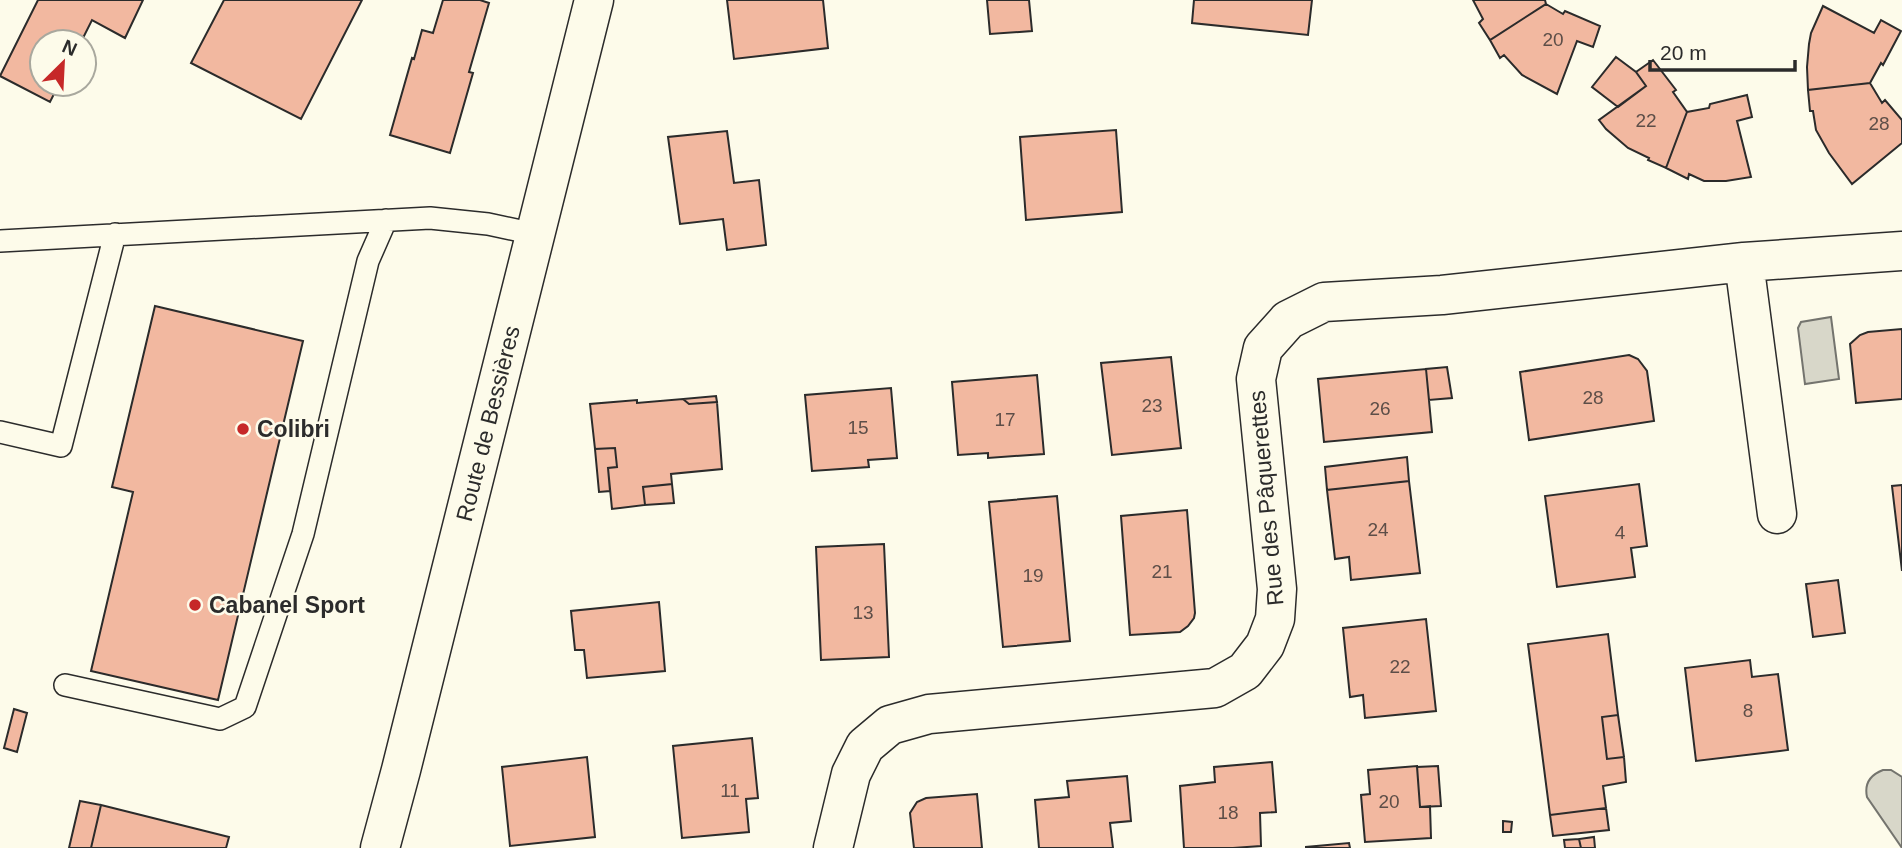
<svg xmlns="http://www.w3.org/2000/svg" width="1902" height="848" font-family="Helvetica,sans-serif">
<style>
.water{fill:#d8d7c9;stroke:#74746e;stroke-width:2}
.building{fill:#f2b8a0;stroke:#2b2b2b;stroke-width:2}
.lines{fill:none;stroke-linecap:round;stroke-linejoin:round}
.service-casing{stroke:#2b2b2b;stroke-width:24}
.minor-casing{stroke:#2b2b2b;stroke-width:41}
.secondary-casing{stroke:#2b2b2b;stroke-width:41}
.service{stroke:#fdfbea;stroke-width:21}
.minor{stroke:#fdfbea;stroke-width:38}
.secondary{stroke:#fdfbea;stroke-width:38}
.poi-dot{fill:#c62828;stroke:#fdfbea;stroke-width:2.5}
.labels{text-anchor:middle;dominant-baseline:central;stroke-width:5;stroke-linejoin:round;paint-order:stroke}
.number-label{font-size:19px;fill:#5d4e48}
.street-label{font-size:23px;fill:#2b2b2b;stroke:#fdfbea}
.poi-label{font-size:23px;font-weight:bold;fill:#2b2b2b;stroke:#fdfbea;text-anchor:start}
</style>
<rect width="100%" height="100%" fill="#fdfbea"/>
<path class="water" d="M1831,317l8,62 -34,5 -7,-56 3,-6z
M1883,770h8l11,7v71l-35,-51c-3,-14 3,-22 16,-27z"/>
<path class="building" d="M38,0h105l-18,38 -33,-18 -11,22h-39v42h17l-9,18 -50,-26z
M224,0h138l-61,119 -110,-56z
M443,0h37l9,3 -20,69 4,1 -23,80 -60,-18 22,-77 2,1 8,-29 11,3z
M727,0h96l5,48 -94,11z
M987,0h42l3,31 -42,3z
M1194,0h118l-4,35 -116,-12z
M1473,0h72l1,4 -56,36 -11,-17 4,-4z
M1546,4l17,10 2,-3 35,15 -7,21 -16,-6 -20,53 -35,-19 -18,-20 -4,3 -10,-18z
M1823,6l51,27 7,-13 20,11 -18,34 -2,-2 -11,20 -62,7 -1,-23 2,-23 2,-11z
M1616,57l20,15 10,14 -28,21 -26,-20z
M1653,60l23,30 -3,2 14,20 -21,56 -18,-8 1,-2 -21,-10 -22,-19 -7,-9 47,-34 -10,-14z
M1870,83l12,20 3,-3 17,20v23l-50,41 -23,-31 -13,-23 -3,-19h-3l-2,-21z
M1747,95l5,22 -15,4 14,56 -25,4h-22l-15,-7 -1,5 -22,-11 21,-56 22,-4 1,-4z
M1116,130l6,82 -96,8 -6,-83z
M727,131l7,52 25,-3 7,65 -39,5 -4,-31 -43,5 -12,-87z
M155,306l148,35 -85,359 -127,-29 42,-179 -21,-5z
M1902,329v70l-46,4 -6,-59 10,-9 8,-3z
M1629,355l9,4 9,12 7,50 -125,19 -9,-68z
M1171,357l10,91 -69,7 -11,-92z
M1447,367l5,31 -23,2 -3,-31z
M1426,369l6,63 -108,10 -6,-63z
M1037,375l7,79 -56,4v-5l-30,2 -6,-73z
M891,388l6,70 -29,2 1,7 -57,4 -7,-76z
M716,396l1,6 -28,2 -6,-5z
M683,399l6,5 28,-2 5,67 -51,5 1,10 -29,3 2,18 -33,4 -4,-41 9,-1 -2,-19 -20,1 -5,-45 47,-4v3z
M615,448l2,19 -9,1 2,23 -11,1 -4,-43z
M1407,457l2,24 -82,9 -2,-23z
M1409,481l11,92 -69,7 -2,-23 -14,2 -8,-69z
M672,484l2,19 -29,2 -2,-18z
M1639,484l8,62 -16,2 4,29 -78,10 -12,-91z
M1902,485v86l-10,-85z
M1057,496l13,145 -67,6 -14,-145z
M1187,510l8,103 -1,5 -6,8 -8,6 -50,3 -9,-119z
M884,544l5,113 -68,3 -5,-113z
M1838,580l7,53 -32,4 -7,-53z
M659,602l6,69 -78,7 -3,-28h-9l-4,-39z
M1426,619l10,92 -71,7 -2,-23 -13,2 -7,-69z
M1608,634l10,81 -16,2 5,42 17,-2 2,25 -23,4 3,22 -56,7 -22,-171z
M1750,660l2,17 26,-3 10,76 -92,11 -11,-93z
M14,709l13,4 -10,39 -13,-4z
M1618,715l6,42 -17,2 -5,-42z
M752,738l6,60 -12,1 3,33 -67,6 -9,-92z
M587,757l8,80 -85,9 -8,-79z
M1272,762l4,50 -16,1 1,33 -28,2h-49l-4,-62 35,-4 -1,-15z
M1417,766l3,41 10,-1 1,32 -66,4 -4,-47 9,-1 -2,-24z
M1438,766l3,40 -21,1 -3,-40z
M1127,776l4,45 -21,2 3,25h-74l-4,-48 34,-3 -2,-16z
M977,794l5,54h-68l-4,-35 7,-11 9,-4z
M80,801l21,4 -10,43h-22z
M101,805l128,32 -3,11h-135z
M1606,808l3,22 -56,6 -3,-21z
M1503,821l9,1 -1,10h-8z
M1594,837l1,11h-14l-2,-9z
M1579,839l2,9h-16l-1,-8z
M1349,843l1,5h-44v-1z"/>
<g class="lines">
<defs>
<path id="service" d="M0,241l430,-23 58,6 47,10
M0,432l61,14 54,-212
M65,685l155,34 25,-12 58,-173 65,-273 18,-41"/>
<path id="minor" d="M1744,262l33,252
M833,848l18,-74 14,-28 25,-21 39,-11 286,-26 30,-17 20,-26 10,-26 2,-30 -21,-210 7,-31 25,-28 36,-18 118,-7 302,-33 158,-11"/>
<g id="secondary">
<path id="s1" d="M380,848l21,-78 193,-770"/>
</g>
</defs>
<use href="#service" class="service-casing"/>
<use href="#minor" class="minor-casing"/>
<use href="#secondary" class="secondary-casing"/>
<use href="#service" class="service"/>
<use href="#minor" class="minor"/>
<use href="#secondary" class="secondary"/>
</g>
<g class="poi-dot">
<circle cx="243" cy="429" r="7"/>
<circle cx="195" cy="605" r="7"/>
</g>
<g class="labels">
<g class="number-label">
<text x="1553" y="39">20</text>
<text x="1646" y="120">22</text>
<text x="1879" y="123">28</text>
<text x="1593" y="397">28</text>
<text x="1152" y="405">23</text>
<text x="1380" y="408">26</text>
<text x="1005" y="419">17</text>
<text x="858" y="427">15</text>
<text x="1378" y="529">24</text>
<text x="1620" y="532">4</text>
<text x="1162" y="571">21</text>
<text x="1033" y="575">19</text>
<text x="863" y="612">13</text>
<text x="1400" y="666">22</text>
<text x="1748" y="710">8</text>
<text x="730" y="790">11</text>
<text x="1389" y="801">20</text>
<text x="1228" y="812">18</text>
</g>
<g class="street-label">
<text stroke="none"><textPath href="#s1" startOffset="438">Route de Bessières</textPath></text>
<text transform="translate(1266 498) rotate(-95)">Rue des Pâquerettes</text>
</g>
<g class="poi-label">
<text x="257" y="429">Colibri</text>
<text x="209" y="605">Cabanel Sport</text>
</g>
</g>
<g transform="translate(63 63) rotate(24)"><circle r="33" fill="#fdfbea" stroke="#a9a89e" stroke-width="2"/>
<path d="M0-5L12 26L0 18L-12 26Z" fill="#c62828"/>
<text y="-10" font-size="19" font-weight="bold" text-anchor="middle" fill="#2b2b2b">N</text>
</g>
<path d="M1650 60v10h145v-10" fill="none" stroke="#2b2b2b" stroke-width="3.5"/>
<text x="1660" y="60" font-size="21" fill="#2b2b2b" stroke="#fdfbea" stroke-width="5" paint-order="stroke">20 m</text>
</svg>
